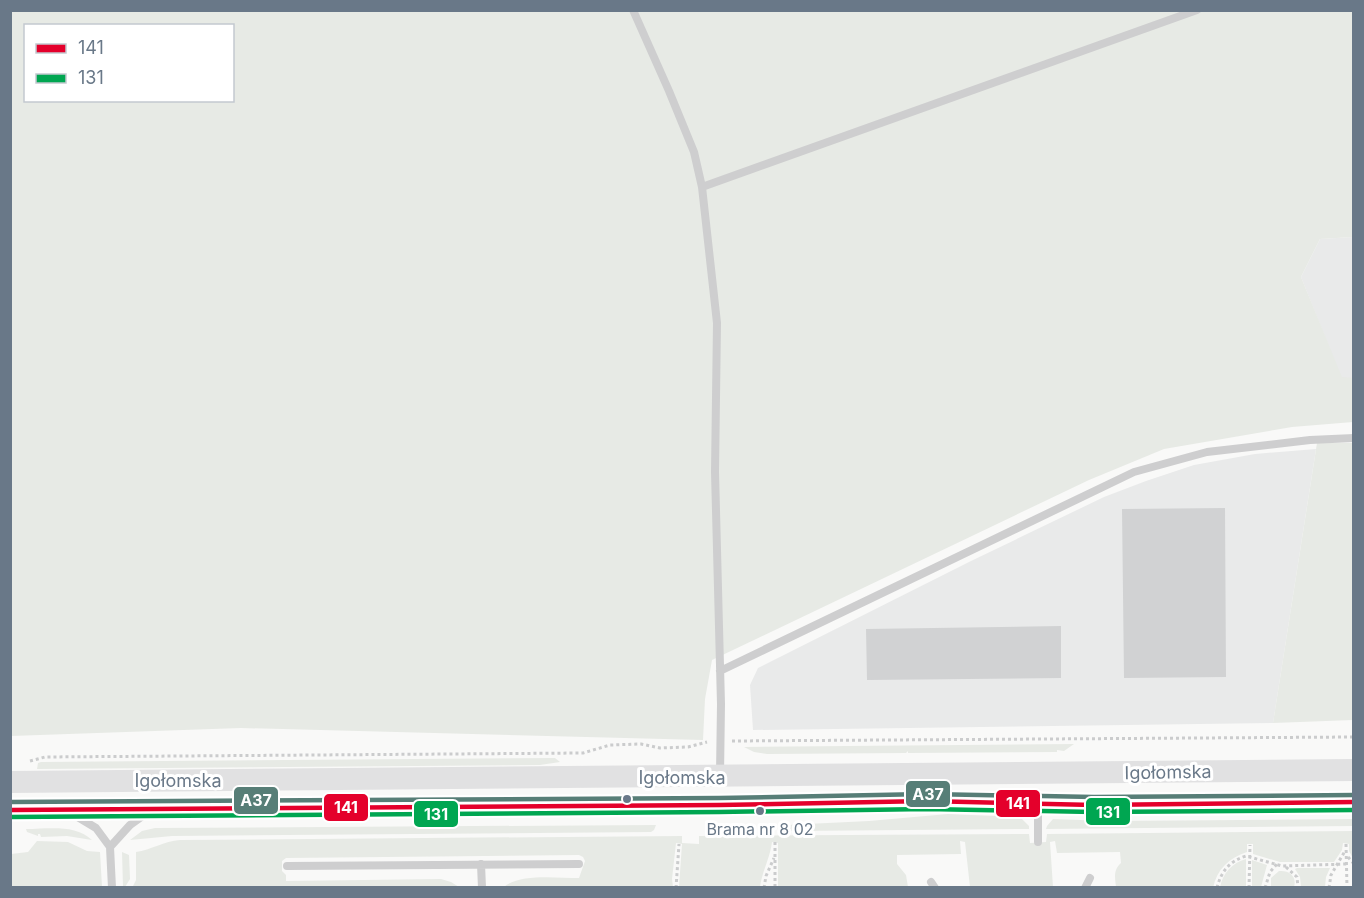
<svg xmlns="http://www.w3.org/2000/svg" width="1364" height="898" font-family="Inter,sans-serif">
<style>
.built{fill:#e9eaea}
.green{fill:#e7eae5;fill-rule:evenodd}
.building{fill:#d1d2d3}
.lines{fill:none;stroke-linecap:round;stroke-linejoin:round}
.path{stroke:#cbcccd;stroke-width:3;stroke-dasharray:3 3;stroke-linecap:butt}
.service{stroke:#cececf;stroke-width:8}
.primary{stroke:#e1e1e2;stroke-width:22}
.bus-1-casing{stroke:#fff;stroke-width:9}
.bus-2-casing{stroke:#fff;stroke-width:9}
.bus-3-casing{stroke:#fff;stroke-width:9}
.bus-1{stroke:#e4002b;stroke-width:4.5}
.bus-2{stroke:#00a651;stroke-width:4.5}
.bus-3{stroke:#577e77;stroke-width:4.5}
.bus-dot{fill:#697888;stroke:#fff;stroke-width:2}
.labels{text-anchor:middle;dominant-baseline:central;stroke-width:6;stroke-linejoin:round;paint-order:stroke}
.bus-label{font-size:16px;fill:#697888;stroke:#fff}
.street-label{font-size:18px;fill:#697888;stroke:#fff}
.line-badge{stroke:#fff;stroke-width:2}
.badge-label{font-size:16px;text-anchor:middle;font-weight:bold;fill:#fff}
</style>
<rect width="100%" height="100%" fill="#f9f9f8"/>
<path class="built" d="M1353,237v170l-52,-130 19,-38z
M1316,449l-43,274 -520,7 -3,-45 8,-17 213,-107 133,-64 42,-16 48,-16 61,-11z"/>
<path class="green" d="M10,11h1343v226l-33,2 -19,38 41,100 11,1v44l-61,5 -128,22 -75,31 -377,180 -7,39 -2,41 -462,-12 -230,8zM26,26h206v74h-206z
M1317,443h36v277l-80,3z
M1074,744l-10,7 -7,-1v2l-149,1v-2l-2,2 -139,1 -13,-2 -10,-5z
M555,758l5,4 -20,3 -503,4 1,-6 3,-1z
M948,814l72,3 9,9v3l-237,2 -6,-6 83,-4z
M1053,819l54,2v3h3v-3l243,-2 1,7 -308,3 1,-3z
M656,825l-2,5 -3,2 -479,4 -42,4 12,-9 13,-3z
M26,829c23,0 49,-5 66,11l-25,-4 -26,1 -1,-3h-2v2l-11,-4z
M1354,831l-1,27 -4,-7v-7l-6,-1 -1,7 -8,12h-54l-27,-8v-10h-6v8c-18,6 -30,17 -34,36l-97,-1c-1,-9 -3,-17 5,-24l-1,-11 -63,1 -2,-12 -5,1 3,45h-83l-5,-45 -5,-1 1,13 -64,1v9l9,11 2,12h-130v-44l-6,-1c-2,16 -10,30 -12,45h-81l3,-43 -6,-1 -4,36 1,8h-169c16,-14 53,-9 75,-9l6,-17 -2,-4 -4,-2 -293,3 -4,3v10l4,4v6l155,-2 10,3 8,5 -327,1 4,-8v-28c15,-2 28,-11 44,-12l502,-4v7l17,1v-8l330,-2 1,9 16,-1 1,-8z
M37,841l31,1 19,9 13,1 2,35h-91v-33l17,-2z
M122,852l7,3 1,24 -5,8h-2z
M1246,859v28h-26c3,-14 12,-24 26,-28z
M1252,860l15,5 -6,22h-9z
M1297,868h33l-4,9 -1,10h-24l-1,-10 -5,-8z
M1279,871c11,-1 18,6 15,16h-23v-9z"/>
<path class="building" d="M1225,508l1,169 -102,1 -2,-169z
M1061,626v52l-194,2 -1,-51z"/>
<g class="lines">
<path class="path" d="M732,741l622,-4
M30,761l15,-4 538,-4 27,-8 31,-1 19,4 28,-1 19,-5
M775,842v46
M1346,844l1,44
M1348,857l6,7
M1286,867l11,10 1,11
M676,888l3,-44
M764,888l2,-12 8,-18
M1217,888c4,-17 13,-27 29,-32l36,10 65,-2
M1249,888l1,-43
M1265,888l5,-16 7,-8
M1329,888l2,-13 14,-24"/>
<path class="service" d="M633,10l36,81 25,61 8,35 15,136 -2,149 6,232 -1,71
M702,187l495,-177
M720,671l414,-199 73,-20 103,-12 44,-2
M1038,805v37
M76,816l20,12 14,19
M110,847l20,-22 14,-10
M110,847l2,41
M481,864l1,24
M287,866l292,-2
M931,882l4,6
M1085,888l5,-10"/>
<path class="primary" d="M10,782l1344,-12
M10,810l709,-5 208,-4 167,4 260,-3"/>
<defs>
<path id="bus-1" d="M10,810l709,-5 208,-4 167,4 260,-3"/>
<path id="bus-2" d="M10,817l709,-5 208,-3 167,3 260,-2"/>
<path id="bus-3" d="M10,802l709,-4 208,-4 167,3 260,-2"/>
</defs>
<use href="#bus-1" class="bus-1-casing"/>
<use href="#bus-2" class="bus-2-casing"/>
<use href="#bus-3" class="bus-3-casing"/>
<use href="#bus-1" class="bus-1"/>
<use href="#bus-2" class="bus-2"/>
<use href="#bus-3" class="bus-3"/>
</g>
<g class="bus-dot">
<circle cx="627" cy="799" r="5"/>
<circle cx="760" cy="811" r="5"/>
</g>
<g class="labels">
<g class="bus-label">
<text x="760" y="829">Brama nr 8 02</text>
</g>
<g class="street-label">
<text transform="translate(1168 772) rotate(-1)">Igołomska</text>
<text x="682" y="777">Igołomska</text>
<text x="178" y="780">Igołomska</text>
</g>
</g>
<g class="line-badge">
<rect x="905" y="780" width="46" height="28" rx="6" fill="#577e77"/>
<rect x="233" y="786" width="46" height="29" rx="6" fill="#577e77"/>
<rect x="995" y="789" width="46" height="29" rx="6" fill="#e4002b"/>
<rect x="323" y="793" width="46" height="29" rx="6" fill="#e4002b"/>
<rect x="1085" y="797" width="46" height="29" rx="6" fill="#00a651"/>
<rect x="413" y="800" width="46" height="28" rx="6" fill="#00a651"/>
</g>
<g class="badge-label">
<text x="928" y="800">A37</text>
<text x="256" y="806">A37</text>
<text x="1018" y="809">141</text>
<text x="346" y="813">141</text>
<text x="1108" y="818">131</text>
<text x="436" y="820">131</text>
</g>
<rect width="1364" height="898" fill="none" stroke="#697888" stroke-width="24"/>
<rect x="24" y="24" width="210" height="78" fill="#ffffff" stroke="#c3c9cf" stroke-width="1.5"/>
<rect x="36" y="44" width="30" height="9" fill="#e4002b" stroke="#c3c9cf" stroke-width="1.5"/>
<text x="78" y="54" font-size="18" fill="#697888">141</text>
<rect x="36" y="74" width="30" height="9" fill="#00a651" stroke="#c3c9cf" stroke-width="1.5"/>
<text x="78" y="84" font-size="18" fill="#697888">131</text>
</svg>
